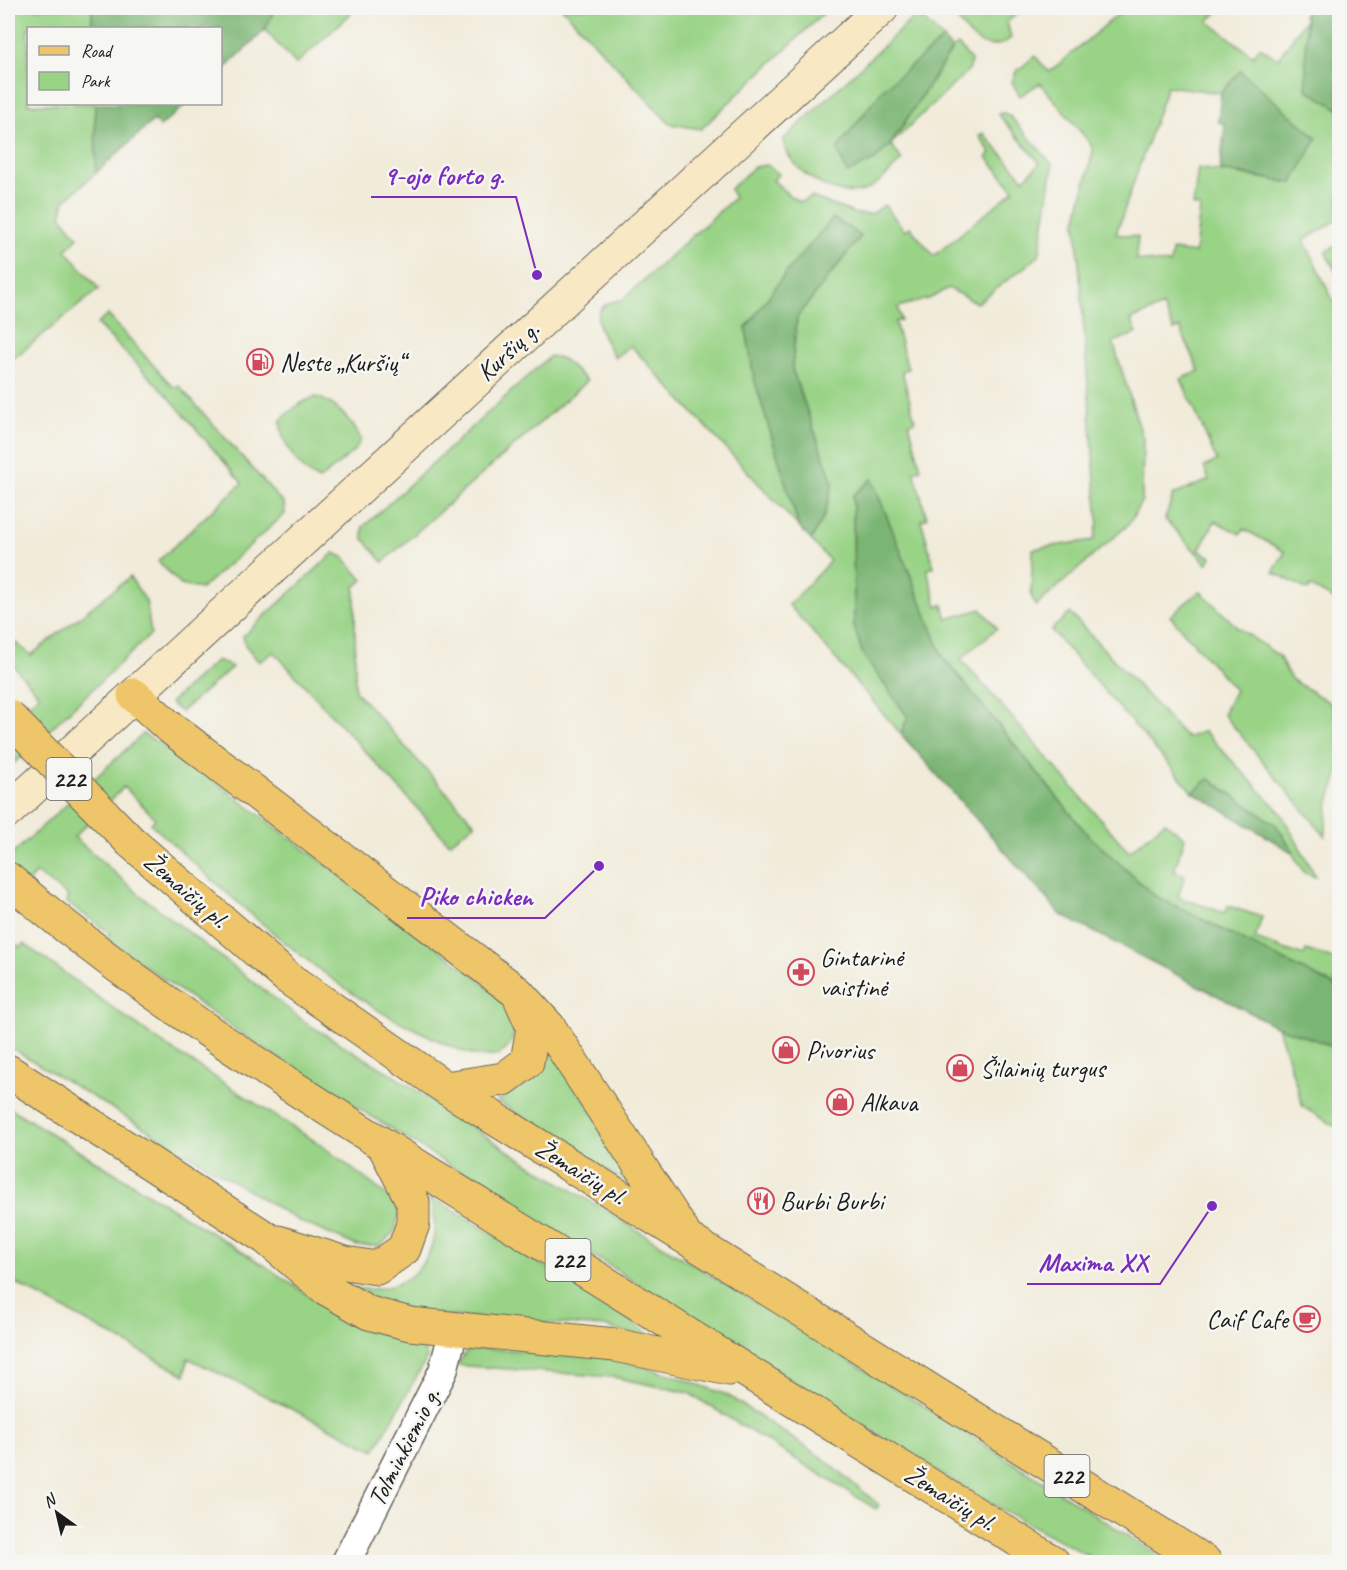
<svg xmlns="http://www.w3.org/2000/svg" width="1347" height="1570" font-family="Caveat,sans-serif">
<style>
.green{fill:#99d386;stroke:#5a7851;stroke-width:1.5;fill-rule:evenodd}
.forest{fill:#7ab573;stroke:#4b6848;stroke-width:1.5}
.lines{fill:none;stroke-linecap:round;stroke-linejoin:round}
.street-casing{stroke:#67645e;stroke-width:31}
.secondary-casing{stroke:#67645e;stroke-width:35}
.primary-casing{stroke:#67645e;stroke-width:35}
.street{stroke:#fff;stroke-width:28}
.secondary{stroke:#f8e8c3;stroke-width:33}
.primary{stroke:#eec569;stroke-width:33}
.primary-bridge-casing{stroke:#67645e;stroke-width:35;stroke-linecap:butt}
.primary-bridge{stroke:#eec569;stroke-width:33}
.labels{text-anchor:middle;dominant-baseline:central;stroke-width:5;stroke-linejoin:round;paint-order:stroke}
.shield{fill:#f6f6f2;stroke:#5d5d5c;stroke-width:1.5}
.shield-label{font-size:24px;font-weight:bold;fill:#1c1c1c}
.street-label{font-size:26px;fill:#1c1c1c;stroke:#f6f6f2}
.poi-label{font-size:26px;fill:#1c1c1c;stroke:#f6f6f2;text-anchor:start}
.leader{fill:none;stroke:#7b2cbf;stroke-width:2}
.callout-dot{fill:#7b2cbf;stroke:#f6f6f2;stroke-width:2}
.callout-label{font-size:27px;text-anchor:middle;font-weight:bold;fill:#7b2cbf;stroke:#f6f6f2;stroke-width:5;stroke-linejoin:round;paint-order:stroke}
</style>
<rect width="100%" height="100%" fill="#f6f6f2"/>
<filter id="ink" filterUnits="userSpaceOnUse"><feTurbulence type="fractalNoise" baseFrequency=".0167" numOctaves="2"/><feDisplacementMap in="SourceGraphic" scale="12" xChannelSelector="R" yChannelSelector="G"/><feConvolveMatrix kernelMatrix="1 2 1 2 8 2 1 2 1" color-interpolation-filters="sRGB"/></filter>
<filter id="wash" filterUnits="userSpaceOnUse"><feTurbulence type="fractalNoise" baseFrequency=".008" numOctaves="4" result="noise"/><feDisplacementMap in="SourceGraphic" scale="24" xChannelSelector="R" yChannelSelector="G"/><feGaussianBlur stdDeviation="1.35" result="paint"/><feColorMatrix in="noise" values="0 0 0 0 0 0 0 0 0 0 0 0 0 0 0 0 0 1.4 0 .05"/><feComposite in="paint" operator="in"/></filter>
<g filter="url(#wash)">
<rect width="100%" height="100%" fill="#f1ebd9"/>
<path class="green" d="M8,8h84v20h-64v76h67l1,69 -31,27 -4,16 17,21 -12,13 33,39 -91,74z
M275,8h82l-61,56 -31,-34z
M562,8h267l-128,121 -31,-5z
M949,8h75l-17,14 4,16c-27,22 -47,-8 -62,-30z
M1126,8h96l-14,13 45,35 7,-9 18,12 28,-40v70l33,20v110l-35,21 35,73v289l-29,-16 -2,4 -35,-18 12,-20 -41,-23 -4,5 -25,-13 -16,29 12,7 -4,7 -42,-45 8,-24 36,-15 -5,-13 13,-6 -36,-82 18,-8 -19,-43 -6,2 -11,-24 -32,14 6,13 -24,9 30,97 -1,61 -13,24 -93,82 -5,-11 2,-46 61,-9 4,-18 -22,-300 17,-71 -3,-8 -50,-60 -20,13 -8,-14 4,-10 19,-16 14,16zM1241,71l52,112 -95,-15 -5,38 7,1 -5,46 -23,-3 -2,14 -34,-4 2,-23 -22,-3 51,-148 54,7z
M914,17l10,3 19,19 -15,15 -37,90 61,-95 6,-4 13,15 -1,9 -79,75 11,16c-10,9 -20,22 -32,28 -29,17 -83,-17 -87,-48z
M1004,113l7,4 42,48 -14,91 -62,47 -29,-15 -17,10 -33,9 3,13 -6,2 13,47 -6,2 13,50 -6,2 12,46 -7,2 13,47 -6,2 13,47 -7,2 10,37 6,-1 4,14 34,-10 16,19 -36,31 168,193 36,-30 20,16 -11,33 11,4 -7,22 47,16 3,-7 34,11 -7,22 49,17 2,-6 33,11 -5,21 5,3v3l-184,-92 -67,-61 -145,-178 -71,-177 -19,15 1,131 9,29 45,62 -7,17 -112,-129 41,-44 -19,-21 13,-24 9,-33 -41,-114 5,-52 64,-81 -115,92 8,50 45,149 -168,-181 -16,11c-14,-21 -33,-53 7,-57l112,-102 -4,-9 24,-22 13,-2 12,9 -6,6 18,17 10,5 11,-5 44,17h16l12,-9 21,26 5,-4 24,29 80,-66 -27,-33 4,-4 -12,-17 4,-3 41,46 16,-16 -42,-49z
M1339,244v33l-14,-25z
M108,315l65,72 6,-1 105,118 1,10 -84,75 -20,-4 -23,-24 84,-78 -74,-87 -71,-72z
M550,356l13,3 24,22 -204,181 -20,-24v-11z
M316,397c18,4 37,25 45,42l-6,11 -36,30c-19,-9 -40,-38 -38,-60 10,-10 20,-19 35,-23z
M334,553l9,4 20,23 -8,7v104l120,133 -26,19 -175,-191 -15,10 -14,-17 -2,-9z
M130,577l16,24 5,33 -143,135v-45l31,-29 -28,-32 -3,3v-29l23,18z
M1200,591l37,36 42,29 12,23 41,25 6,17 2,48 -11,32 -4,35 -102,-122 12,-24 -65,-74z
M1070,613l117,125 17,-7 77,82 35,64 -12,-4 -28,-48 -66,-46 -17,13 -142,-162z
M217,660l15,7 -51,45 -11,-9z
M143,734l38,22 298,223 36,35c2,67 -52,39 -88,21 -19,-10 -40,-18 -57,-30 -80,-52 -149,-117 -219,-181l4,-6 -31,-31 -50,50 66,58 169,130 79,47 125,82 419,257 237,151h-69l-129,-69 -715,-449 -151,-106 5,-5 -44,-31 2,-6 -32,-23 -28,32v-47z
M8,938l11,9 5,-3 139,100 158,101 68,52 10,15 -4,19 -15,15h-23l-58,-25 -291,-175z
M1278,1027l61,21 -1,80 -35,-21z
M553,1048l89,144 -145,-91c30,-20 39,-17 56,-53z
M8,1107l254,157 92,62 69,19 4,13 -52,92 -187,-92 -3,17 -177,-96z
M429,1198l20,9 181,113 25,19 -50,-12 -178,-13 -50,-12 -32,-15c12,1 26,4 38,1 43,-8 62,-51 46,-90z
M470,1348l126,6 77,21 54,20 97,64 55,46 -3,4 -187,-116 -76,-16 -157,-12z"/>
<path class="forest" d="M92,8h183l-10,22 -44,42 -1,-44h-128z
M1309,8h30v101l-33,-20v-70l-3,-3z
M943,39l9,10 -61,95 -16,16 -28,13 -10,-24 45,-59z
M1240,71l77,67 -24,45 -73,-13 5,-46 -7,-2 3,-29z
M95,104h91l-26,23 -6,-7 -58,53z
M833,218l28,18 -64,81 -5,52 41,114 -9,33 -13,24 -12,-13 -45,-149 -8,-50 38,-53z
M872,479l71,178 145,178 67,61 184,92v60l-61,-21 -217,-112 -160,-181 7,-17 -45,-62 -9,-29 -1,-131z
M1209,779l67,46 19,29 -102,-62z"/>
</g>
<g filter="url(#ink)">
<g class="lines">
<defs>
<path id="street" d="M346,1562l97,-191 11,-42"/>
<path id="secondary" d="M8,811l874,-803"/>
<path id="primary" d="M134,695l33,30 351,268 31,34 133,203
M131,842l157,136 158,110 759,474
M8,879c153,131 326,235 496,341 183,114 366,228 549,342
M8,1071l258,167 59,50 44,25 41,11 205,21 114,24
M446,1088l58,-9 23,-17 6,-35 -12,-27
M278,1242l67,21 32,5 27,-19 9,-25v-22l-29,-56"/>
</defs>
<use href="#street" class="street-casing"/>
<use href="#secondary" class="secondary-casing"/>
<use href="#primary" class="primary-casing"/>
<use href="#street" class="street"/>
<use href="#secondary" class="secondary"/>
<use href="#primary" class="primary"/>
<defs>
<path id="primary-bridge" d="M8,716l123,126"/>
</defs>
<use href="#primary-bridge" class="primary-bridge-casing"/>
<use href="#primary-bridge" class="primary-bridge"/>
</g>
</g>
<defs>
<symbol id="fuel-ring" viewBox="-11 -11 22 22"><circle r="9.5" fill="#f6f6f2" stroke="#d1495b" stroke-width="1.5"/><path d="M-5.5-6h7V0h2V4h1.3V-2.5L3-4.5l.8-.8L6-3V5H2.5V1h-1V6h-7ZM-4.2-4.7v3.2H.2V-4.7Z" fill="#d1495b"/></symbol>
<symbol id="pharmacy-ring" viewBox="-11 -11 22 22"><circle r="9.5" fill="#f6f6f2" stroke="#d1495b" stroke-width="1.5"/><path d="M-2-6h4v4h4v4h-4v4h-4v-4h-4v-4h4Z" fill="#d1495b"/></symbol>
<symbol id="shop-ring" viewBox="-11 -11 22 22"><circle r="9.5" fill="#f6f6f2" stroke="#d1495b" stroke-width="1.5"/><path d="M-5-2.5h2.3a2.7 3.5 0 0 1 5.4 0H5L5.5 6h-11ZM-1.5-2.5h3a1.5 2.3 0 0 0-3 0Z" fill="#d1495b"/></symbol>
<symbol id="restaurant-ring" viewBox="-11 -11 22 22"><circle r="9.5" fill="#f6f6f2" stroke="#d1495b" stroke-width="1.5"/><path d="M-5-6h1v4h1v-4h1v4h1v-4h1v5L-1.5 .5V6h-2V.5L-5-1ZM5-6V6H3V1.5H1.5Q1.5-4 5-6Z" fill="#d1495b"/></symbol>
<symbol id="cafe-ring" viewBox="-11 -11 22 22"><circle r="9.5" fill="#f6f6f2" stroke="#d1495b" stroke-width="1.5"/><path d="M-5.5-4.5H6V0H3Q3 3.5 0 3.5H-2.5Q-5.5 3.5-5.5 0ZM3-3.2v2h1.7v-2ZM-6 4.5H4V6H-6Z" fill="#d1495b"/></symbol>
</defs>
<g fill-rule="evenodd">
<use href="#fuel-ring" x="245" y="347" width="30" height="30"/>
<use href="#pharmacy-ring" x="786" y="957" width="30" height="30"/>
<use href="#shop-ring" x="771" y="1035" width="30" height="30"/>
<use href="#shop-ring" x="945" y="1053" width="30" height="30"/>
<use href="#shop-ring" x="825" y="1087" width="30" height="30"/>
<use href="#restaurant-ring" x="746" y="1186" width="30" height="30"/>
<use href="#cafe-ring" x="1292" y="1304" width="30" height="30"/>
</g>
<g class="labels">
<g class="shield">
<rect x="46.5" y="758" width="45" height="42" rx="4.5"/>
<rect x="545.5" y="1239" width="45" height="42" rx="4.5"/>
<rect x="1044.5" y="1455" width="45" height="42" rx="4.5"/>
</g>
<g class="shield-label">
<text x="69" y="779">222</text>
<text x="568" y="1260">222</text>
<text x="1067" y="1476">222</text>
</g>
<g class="street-label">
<text transform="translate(508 351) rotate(-43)">Kuršių g.</text>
<text transform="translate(186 890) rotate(41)">Žemaičių pl.</text>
<text transform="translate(581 1172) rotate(32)">Žemaičių pl.</text>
<text transform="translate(404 1447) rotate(-63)">Tolminkiemio g.</text>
<text transform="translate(950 1498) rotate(32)">Žemaičių pl.</text>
</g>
<g class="poi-label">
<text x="280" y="362">Neste „Kuršių“</text>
<text x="820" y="957">Gintarinė<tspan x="820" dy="30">vaistinė</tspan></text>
<text x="806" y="1050">Pivorius</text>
<text x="980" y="1068">Šilainių turgus</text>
<text x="860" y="1102">Alkava</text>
<text x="780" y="1201">Burbi Burbi</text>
<text x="1288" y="1319" text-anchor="end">Caif Cafe</text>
</g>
</g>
<path class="leader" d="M537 275L516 197H371M599 866L545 918H407M1212 1206L1160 1284H1027"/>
<g class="callout-dot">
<circle cx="537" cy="275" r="6"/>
<circle cx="599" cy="866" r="6"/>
<circle cx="1212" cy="1206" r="6"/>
</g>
<g class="callout-label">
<text x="444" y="184">9-ojo forto g.</text>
<text x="476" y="905">Piko chicken</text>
<text x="1093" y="1271">Maxima XX</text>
</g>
<rect width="1347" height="1570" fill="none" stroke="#f6f6f2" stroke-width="30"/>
<rect x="27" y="27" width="195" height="78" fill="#f6f6f2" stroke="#9f9f9c" stroke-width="1.5"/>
<rect x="39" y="46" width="30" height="9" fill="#eec569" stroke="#9f9f9c" stroke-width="1.5"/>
<text x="81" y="57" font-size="18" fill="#1c1c1c">Road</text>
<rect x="39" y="72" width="30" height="18" fill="#99d386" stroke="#9f9f9c" stroke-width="1.5"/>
<text x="81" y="87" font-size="18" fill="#1c1c1c">Park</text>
<g transform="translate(57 1513) rotate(326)" stroke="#f6f6f2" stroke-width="4.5" paint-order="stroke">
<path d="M0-4.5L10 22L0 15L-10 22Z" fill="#1c1c1c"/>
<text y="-9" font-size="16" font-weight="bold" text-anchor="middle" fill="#1c1c1c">N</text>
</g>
</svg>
